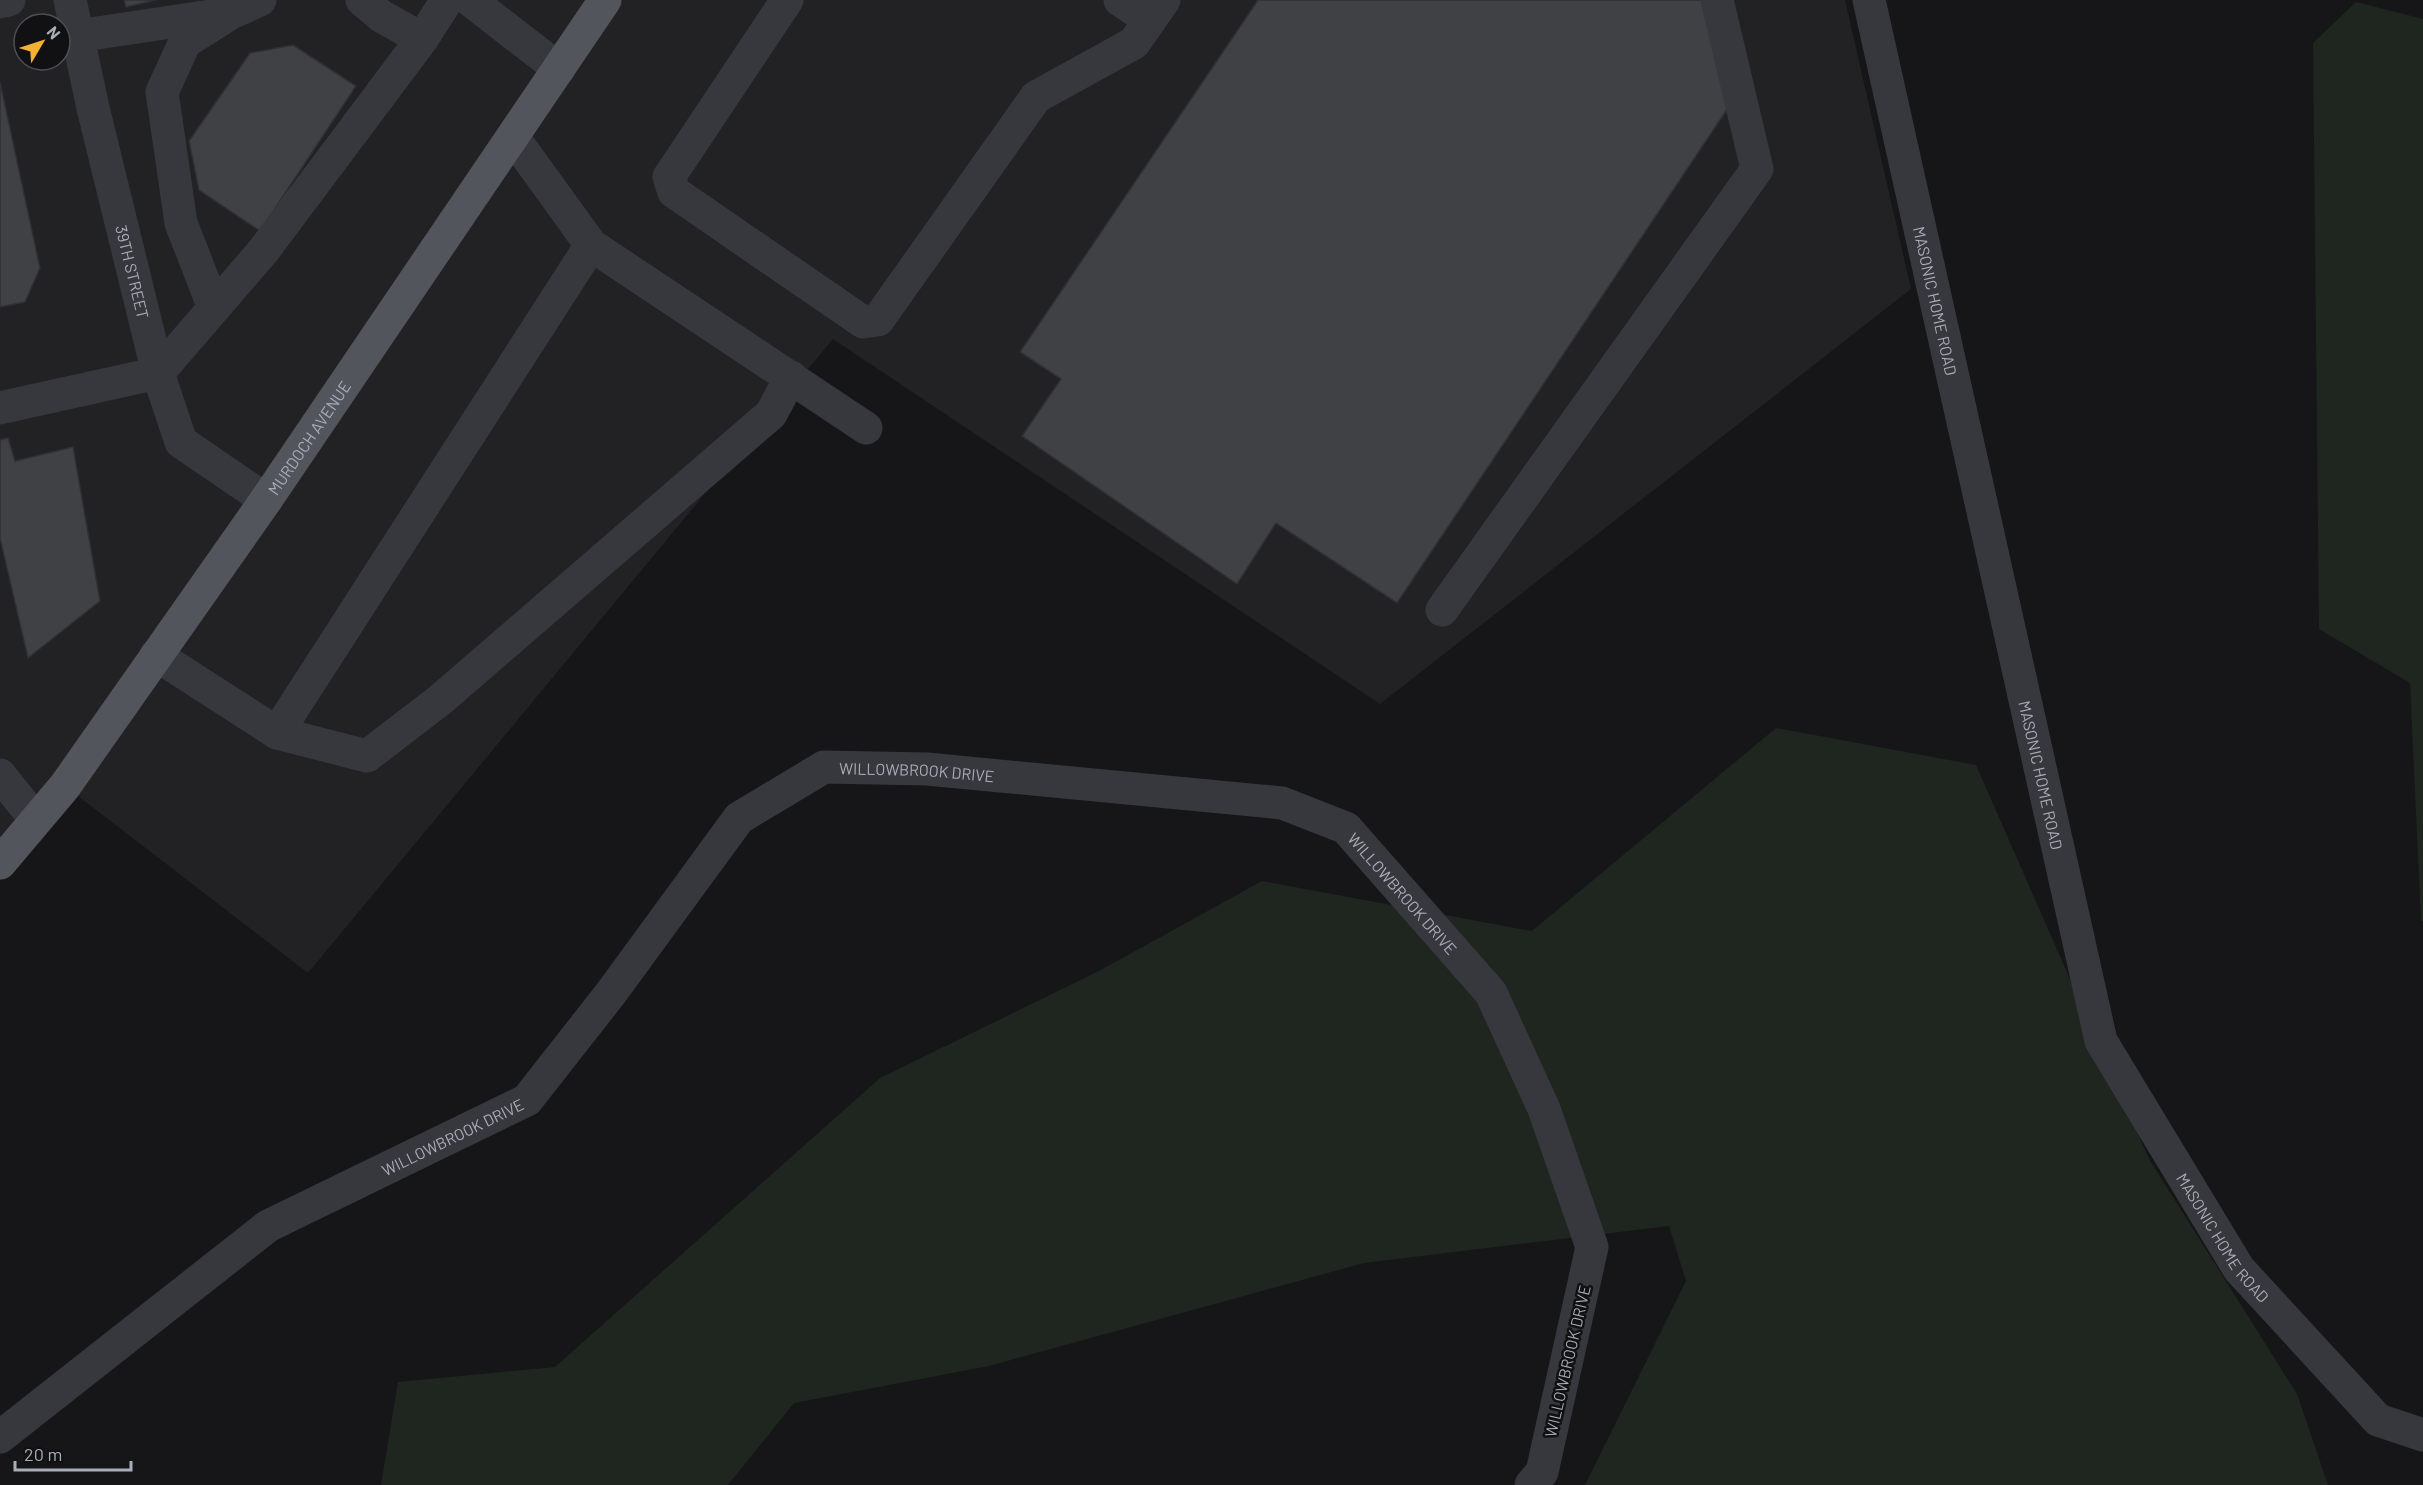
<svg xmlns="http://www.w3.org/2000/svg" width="2423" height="1485" font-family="Barlow,sans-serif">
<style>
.built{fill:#222225;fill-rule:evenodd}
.green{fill:#1e261f}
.building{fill:#404145;stroke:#303034;stroke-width:1.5}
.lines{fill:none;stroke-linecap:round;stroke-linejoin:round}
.minor{stroke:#37383d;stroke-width:33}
.major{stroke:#53555c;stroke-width:33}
.labels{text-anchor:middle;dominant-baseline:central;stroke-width:5;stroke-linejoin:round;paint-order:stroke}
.street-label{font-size:16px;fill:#a8adb8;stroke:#111113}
</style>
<rect width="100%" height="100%" fill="#161618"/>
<path class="built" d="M0,0h1845l66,289 -531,415 -547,-365 -525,634 -243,-187 -65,77zM24,24h36v36h-36z"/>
<path class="green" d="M2356,2l67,17v902h-2l-11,-238 -91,-54 -6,-586z
M1776,728l200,37 173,394 148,235 31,91h-743l101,-204 -17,-55 -305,37 -375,103 -195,37 -66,82h-347l17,-103 157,-15 325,-289 219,-107 163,-90 270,50z"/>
<path class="building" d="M124,0h32l-30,7z
M1258,0h452l20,105 -333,498 -121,-80 -39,61 -215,-148 39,-57 -41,-27z
M293,45l63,41 -96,145 -61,-41 -10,-49 61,-88z
M0,82l40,186 -15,34 -25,5z
M8,438l7,23 58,-14 27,154 -72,57 -28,-120v-98z"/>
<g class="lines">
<g class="minor">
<path id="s1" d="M70,0l23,108 65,265 23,69 85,58"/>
<path d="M362,0l19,16 41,23"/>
<path d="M470,0l89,69"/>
<path d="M787,0l-118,177 5,15 189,130 15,-2 158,-223 98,-54 30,-43"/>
<path d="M1120,0l30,20"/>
<path id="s2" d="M1869,0l232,1041 138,228 139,151 45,15"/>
<path d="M0,2l9,-2"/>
<path d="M77,36l141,-21"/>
<path d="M513,137l78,108 275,183"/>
<path d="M214,308l-33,-85 -19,-131 23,-50 46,-29 29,-13"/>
<path d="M0,408l158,-35 106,-123 158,-211 25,-39"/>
<path d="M1442,610l315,-441 -40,-169"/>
<path d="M156,655l121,78 314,-488"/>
<path d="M277,733l90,23 73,-56 331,-286 20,-37"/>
<path d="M0,775l36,45"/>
<path id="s3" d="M0,1437l268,-211 259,-126 84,-107 128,-175 85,-51 103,2 355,34 64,25 145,165 53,116 48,138 -50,225 -11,13"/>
</g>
<path class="major" id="s4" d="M0,863l65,-77 201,-286 339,-500"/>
</g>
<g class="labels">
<g class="street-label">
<text stroke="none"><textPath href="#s1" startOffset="279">39TH STREET</textPath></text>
<text stroke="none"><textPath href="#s2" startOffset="308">MASONIC HOME ROAD</textPath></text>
<text stroke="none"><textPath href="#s4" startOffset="526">MURDOCH AVENUE</textPath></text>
<text stroke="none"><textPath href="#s3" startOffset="1174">WILLOWBROOK DRIVE</textPath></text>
<text stroke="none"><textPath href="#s2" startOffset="794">MASONIC HOME ROAD</textPath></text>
<text stroke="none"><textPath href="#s3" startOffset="1696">WILLOWBROOK DRIVE</textPath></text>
<text stroke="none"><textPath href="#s3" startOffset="546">WILLOWBROOK DRIVE</textPath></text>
<text stroke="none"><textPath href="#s2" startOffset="1298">MASONIC HOME ROAD</textPath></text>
<text transform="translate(1567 1361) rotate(-77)">WILLOWBROOK DRIVE</text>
</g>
</g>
<g transform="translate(42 42) rotate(51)"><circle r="28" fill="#111113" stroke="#4d4f55" stroke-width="1.5"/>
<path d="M0-4.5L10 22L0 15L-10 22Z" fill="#f2b134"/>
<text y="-9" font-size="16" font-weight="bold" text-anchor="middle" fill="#a8adb8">N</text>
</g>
<path d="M15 1461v9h116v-9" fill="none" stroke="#a8adb8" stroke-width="3"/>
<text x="24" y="1461" font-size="18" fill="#a8adb8" stroke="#111113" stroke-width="4.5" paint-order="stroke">20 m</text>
</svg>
